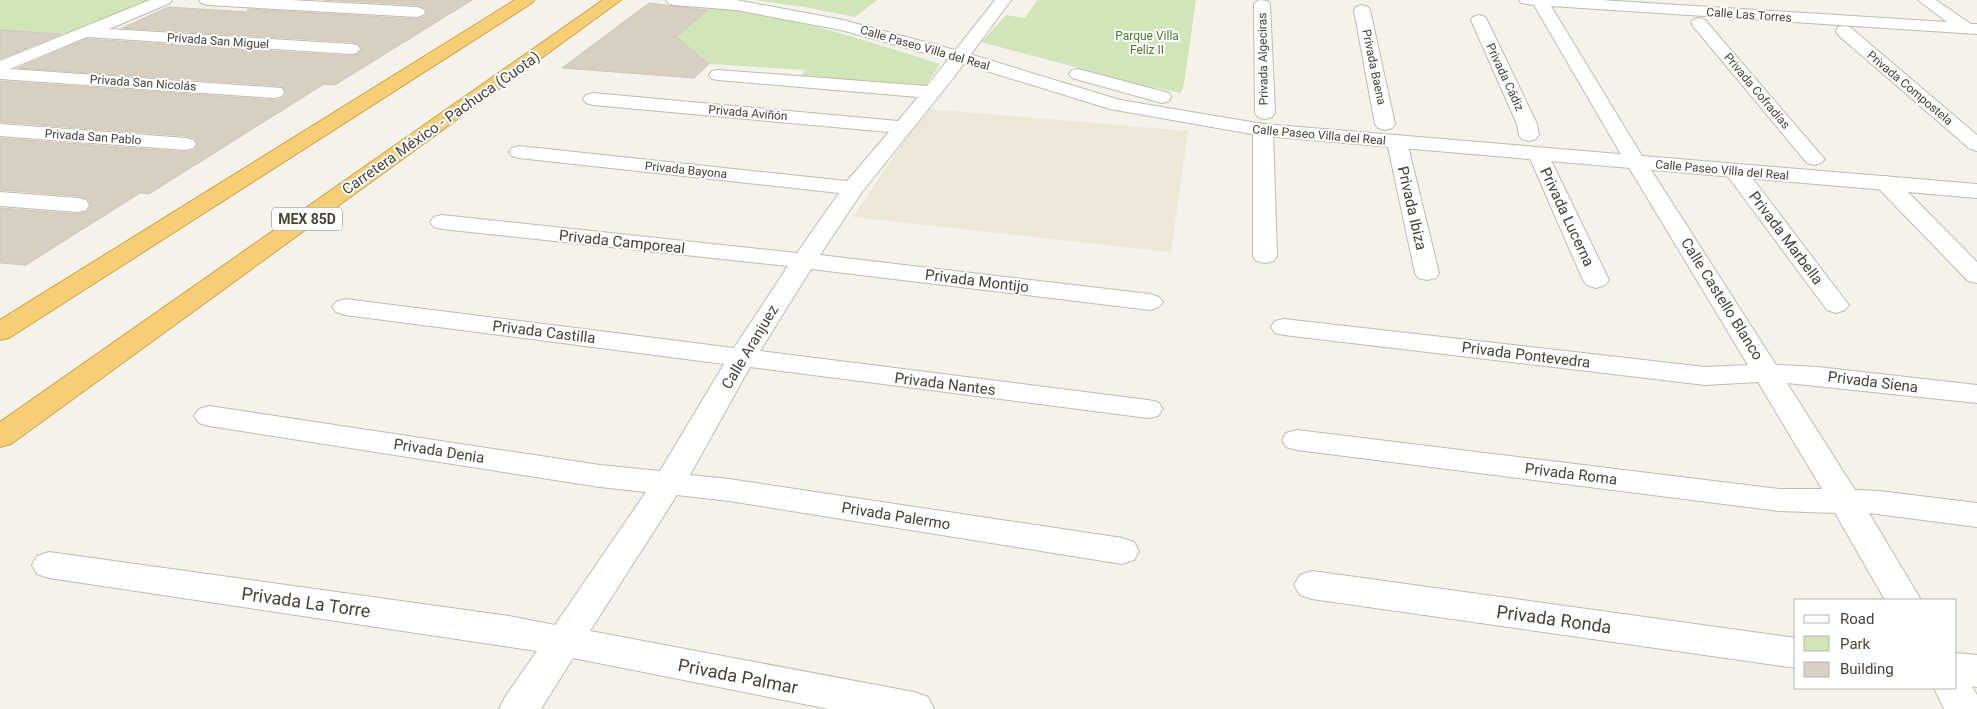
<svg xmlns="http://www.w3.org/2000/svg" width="1977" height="709" font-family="Roboto,sans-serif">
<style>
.education{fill:#ede7d7}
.green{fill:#d0e6b8}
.building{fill:#d6cfc2;stroke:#d0c7b5}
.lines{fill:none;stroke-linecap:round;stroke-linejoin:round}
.minor-casing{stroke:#c0baaf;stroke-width:2}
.tertiary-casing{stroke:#c0baaf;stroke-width:2}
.motorway-casing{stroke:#d5a446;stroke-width:2}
.minor{fill:#fff;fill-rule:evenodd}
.tertiary{fill:#fff;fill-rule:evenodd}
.motorway{fill:#f5ce76;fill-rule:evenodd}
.labels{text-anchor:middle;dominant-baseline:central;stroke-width:4;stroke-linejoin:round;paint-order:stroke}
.far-street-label{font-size:12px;fill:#49433a;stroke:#fff}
.far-park-label{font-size:12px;fill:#49792f;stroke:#fff}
.shield{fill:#fff;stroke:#807b75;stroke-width:1}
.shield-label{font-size:14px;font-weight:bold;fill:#49433a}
.street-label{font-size:15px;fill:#49433a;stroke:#fff}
.near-street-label{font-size:18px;fill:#49433a;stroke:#fff}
</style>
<rect width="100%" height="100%" fill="#f5f2ec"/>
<path class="education" d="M930,109l258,22 -17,121 -318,-35 60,-89z"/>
<path class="green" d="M0,0h151l-83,34 -68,-4z
M755,0h122l-22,17 -51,-10z
M1037,0h159l-12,84 -3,9 -43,-9 -157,-42 25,-27 19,3z
M711,8c79,7 154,32 229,56l-19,29 -125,-13 9,-10 -96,-6 -10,-9 -39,-5z"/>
<path class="building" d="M324,0h148l-137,85 -11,-1 -175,110 -9,-1 -114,72 -26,-2v-55l78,6 8,-2 5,-6 -3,-7 -10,-3 -78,-6v-52l186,14 8,-2 4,-6 -4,-6 -8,-2 -186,-14v-41l276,19 7,-2 3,-5 -4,-7 -264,-18 69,-29 264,17 7,-2 4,-5 -4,-5 -7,-2 -229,-14 46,-21 79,5 1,-3 169,10 7,-2 3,-4 -2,-5 -8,-3z
M649,3l59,7 -32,27 33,27 -15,14 -132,-10z
M0,30l62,4 -62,25z"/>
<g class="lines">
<defs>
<path id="minor" d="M150,0h22l-2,3 -61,26 242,15 6,1 3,4 -3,4 -6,1 -264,-17 -77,32 272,19 2,4 -2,4 -7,2 -275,-19v-18z
M199,0h91l127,7 6,2 2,3 -2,3 -6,2 -210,-12 -6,-2z
M995,0h16l-57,77 -92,115 -42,63 330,39 9,3 4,5 -4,5 -9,3 -339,-41 -51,82 388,49 10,2 5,7 -5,7 -10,2 -398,-51 -60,108 39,4 393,59 12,4 5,9 -5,9 -12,4 -393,-63 -52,-6 -87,136 324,61 14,5 6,12h-105l-256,-51 -32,51h-42l6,-12 32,-46 -488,-73 -12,-4 -5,-9 5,-9 12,-4 460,64 46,9 91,-133 -46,-5 -391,-61 -10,-3 -5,-7 5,-7 10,-3 391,59 60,6 64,-107 -379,-49 -9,-3 -4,-5 4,-5 9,-3 389,49 54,-82 -346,-37 -8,-2 -4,-5 4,-5 8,-2 355,38 42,-60 -320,-35 -7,-2 -3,-4 3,-4 7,-2 328,35 42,-49 -296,-27 -7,-2 -3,-4 3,-4 7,-2 305,28 20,-24 -200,-17 -6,-1 -3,-4 3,-4 6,-1 209,16z
M1259,0l9,1 2,3 5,109 -3,4 -7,2 -7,-2 -3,-4 -1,-109z
M1519,0h82l346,22 -29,-22h18l35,24h6v10l-426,-28 88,145 137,214 42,2 159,18v18l-190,-20 68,107 24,1 98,12v24l-108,-14 52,87h-36l-50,-87 -56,-2 -482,-61 -11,-3 -4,-7 4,-7 11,-3 482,59h43l-64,-107 -53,3 -421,-50 -9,-2 -4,-6 4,-6 9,-2 421,48 43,-2 -129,-214 -85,-146 -13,-2z
M1362,5l6,2 2,3 25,114 -3,4 -7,2 -7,-2 -3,-4 -21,-114 2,-3z
M1479,15l6,2 2,3 50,104 2,11 -3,4 -7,2 -7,-2 -3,-4 -2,-11 -46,-104 2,-3z
M1699,18l6,2 116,135 4,4 -4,4 -7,2 -7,-2 -114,-137 -2,-3 2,-3z
M1844,26l6,1 127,108v16l-7,-2 -132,-114 -2,-4 2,-4z
M0,124l186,14 7,2 3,4 -3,4 -7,2 -186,-14z
M1263,124l7,2 3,4 4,126 -3,5 -9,2 -9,-2 -3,-5v-126l3,-4z
M1397,136l7,2 3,4 32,131 -3,5 -9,2 -9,-2 -3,-5 -28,-131 3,-4z
M1538,148l7,2 3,4 61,126 -4,5 -9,3 -9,-3 -4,-5 -55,-126 3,-4z
M1735,165l8,1 102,134 4,5 -4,5 -9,3 -9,-3 -103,-139 3,-5z
M1886,176l8,2 83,84v21l-9,-2 -90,-93 -3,-5 3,-5z
M0,192l78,6 8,2 3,5 -3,5 -8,2 -78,-6z
M1312,571l484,67v30l-484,-69 -12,-4 -6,-10 6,-10z
M1956,653l21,2v32l-5,-1 5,9v14h-33l-10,-21h22z"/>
<path id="tertiary" d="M666,0h70l107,20 123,33 154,47 143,24 714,60v14l-714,-62 -153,-27 -156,-48 -113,-31 -105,-20 -62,-5 -6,-2z
M1078,69l91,24 2,4 -2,4 -7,2 -90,-25 -3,-4 3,-4z"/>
<path id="motorway" d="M515,0h19l-2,3 -523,335 -9,2v-20z
M603,0h18l-610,444 -11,3v-25z"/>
</defs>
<use href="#minor" class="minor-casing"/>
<use href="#tertiary" class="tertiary-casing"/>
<use href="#motorway" class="motorway-casing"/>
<use href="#minor" class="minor"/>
<use href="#tertiary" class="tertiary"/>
<use href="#motorway" class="motorway"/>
</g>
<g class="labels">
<g class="far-street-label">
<text transform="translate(1749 15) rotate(4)">Calle Las Torres</text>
<text transform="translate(218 41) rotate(4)">Privada San Miguel</text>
<text transform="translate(925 48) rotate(16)">Calle Paseo Villa del Real</text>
<text transform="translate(1263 59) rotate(-91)">Privada Algeciras</text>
<text transform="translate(1374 67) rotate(78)">Privada Baena</text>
<text transform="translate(1505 77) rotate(65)">Privada Cádiz</text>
<text transform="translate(143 83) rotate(4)">Privada San Nicolás</text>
<text transform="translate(1910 88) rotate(40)">Privada Compostela</text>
<text transform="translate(1757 91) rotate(50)">Privada Cofradías</text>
<text transform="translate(748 113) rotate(5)">Privada Aviñón</text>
<text transform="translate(1319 135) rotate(5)">Calle Paseo Villa del Real</text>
<text transform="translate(93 137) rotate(4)">Privada San Pablo</text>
<text transform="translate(686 170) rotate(6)">Privada Bayona</text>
<text transform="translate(1722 170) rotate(5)">Calle Paseo Villa del Real</text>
</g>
<g class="far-park-label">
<text x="1147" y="36">Parque Villa<tspan x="1147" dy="14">Feliz II</tspan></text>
</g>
<rect class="shield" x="272" y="207.5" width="70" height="23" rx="4"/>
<g class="shield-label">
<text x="307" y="219">MEX 85D</text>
</g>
<g class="street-label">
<text transform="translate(441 123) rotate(-35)">Carretera México - Pachuca (Cuota)</text>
<text transform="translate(1412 208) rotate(77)">Privada Ibiza</text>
<text transform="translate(1567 217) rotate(65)">Privada Lucerna</text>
<text transform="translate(1786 238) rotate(53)">Privada Marbella</text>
<text transform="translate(622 242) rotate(6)">Privada Camporeal</text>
<text transform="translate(977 281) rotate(7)">Privada Montijo</text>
<text transform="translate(1722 299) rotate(58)">Calle Castello Blanco</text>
<text transform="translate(544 332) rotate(7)">Privada Castilla</text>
<text transform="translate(750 347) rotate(-59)">Calle Aranjuez</text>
<text transform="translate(1526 355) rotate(7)">Privada Pontevedra</text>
<text transform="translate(1873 382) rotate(7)">Privada Siena</text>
<text transform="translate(945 384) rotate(7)">Privada Nantes</text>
<text transform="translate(439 451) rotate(9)">Privada Denia</text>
<text transform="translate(1571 474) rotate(7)">Privada Roma</text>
<text transform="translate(896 516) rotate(9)">Privada Palermo</text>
</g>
<g class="near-street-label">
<text transform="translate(306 602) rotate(8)">Privada La Torre</text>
<text transform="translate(1554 619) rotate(8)">Privada Ronda</text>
<text transform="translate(738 676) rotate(11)">Privada Palmar</text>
</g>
</g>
<rect x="1794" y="599" width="162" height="90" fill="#ffffff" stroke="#b6b4b0"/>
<rect x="1804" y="615" width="25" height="8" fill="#ffffff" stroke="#b6b4b0"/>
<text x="1840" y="624" font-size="15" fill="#49433a">Road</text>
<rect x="1804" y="636" width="25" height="15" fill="#d0e6b8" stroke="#b6b4b0"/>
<text x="1840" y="649" font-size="15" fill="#49433a">Park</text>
<rect x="1804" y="662" width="25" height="15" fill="#d6cfc2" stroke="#b6b4b0"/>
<text x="1840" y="674" font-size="15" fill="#49433a">Building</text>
</svg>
